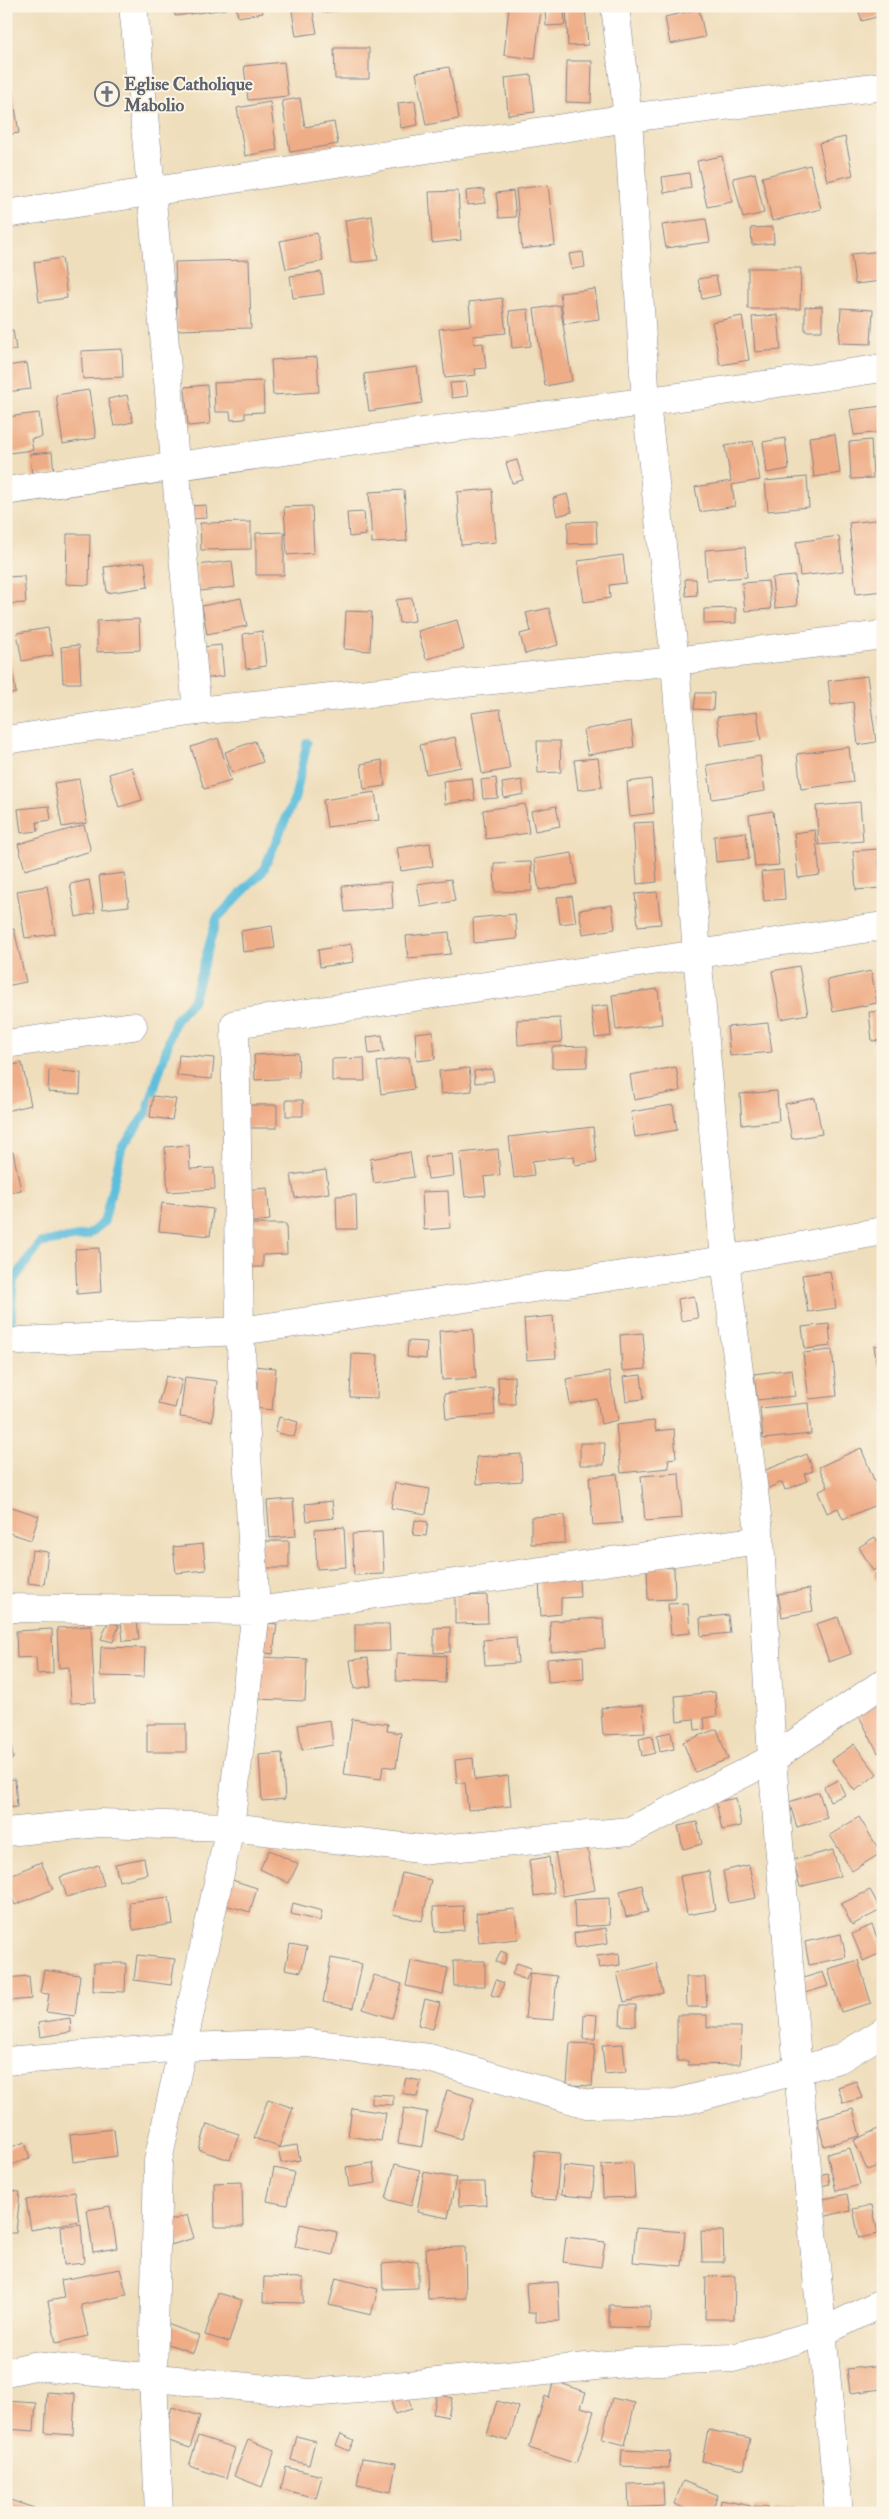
<svg xmlns="http://www.w3.org/2000/svg" width="889" height="2519" font-family="'IM FELL Double Pica',serif">
<style>
.lines{fill:none;stroke-linecap:round;stroke-linejoin:round}
.stream{stroke:#5ebedc;stroke-width:9}
.building{fill:#efad87}
.minor-casing{stroke:#85868d;stroke-width:29}
.minor{stroke:#fff;stroke-width:28}
.labels{text-anchor:middle;dominant-baseline:central;stroke-width:4;stroke-linejoin:round;paint-order:stroke}
.worship-label{font-size:18px;font-weight:bold;fill:#5b616d;stroke:#fcf5e5;text-anchor:start}
</style>
<rect width="100%" height="100%" fill="#fcf5e5"/>
<filter id="ink" filterUnits="userSpaceOnUse"><feTurbulence type="fractalNoise" baseFrequency=".02" numOctaves="2"/><feDisplacementMap in="SourceGraphic" scale="10" xChannelSelector="R" yChannelSelector="G"/><feConvolveMatrix kernelMatrix="1 2 1 2 8 2 1 2 1" color-interpolation-filters="sRGB"/></filter>
<filter id="wash" filterUnits="userSpaceOnUse"><feTurbulence type="fractalNoise" baseFrequency=".0096" numOctaves="4" result="noise"/><feDisplacementMap in="SourceGraphic" scale="20" xChannelSelector="R" yChannelSelector="G"/><feGaussianBlur stdDeviation="1.12" result="paint"/><feColorMatrix in="noise" values="0 0 0 0 0 0 0 0 0 0 0 0 0 0 0 0 0 1.4 0 .05"/><feComposite in="paint" operator="in"/></filter>
<g filter="url(#wash)">
<rect width="100%" height="100%" fill="#efdebc"/>
<g class="lines">
<path class="stream" d="M6,1323l5,-4 2,-38 27,-38 48,-8 16,-13 18,-75 25,-35 28,-91 18,-21 24,-82 46,-47 32,-73 12,-55"/>
</g>
<g id="blocks">
<path class="building" d="M174,6h51l1,3 -51,7z
M236,6h26l1,7 -25,4z
M321,6h21l1,4 -20,3z
M509,6l32,3 -6,50 -31,-4z
M545,6h19l1,19 -19,1z
M566,6h19l3,39 -20,1z
M835,6h19v1l-18,5z
M857,6h26v9l-21,6z
M312,7l5,26 -21,3 -4,-25z
M699,9l6,28 -35,7 -5,-27z
M334,48h35v31h-34z
M6,49l13,84 -13,2z
M567,61h25l-1,42 -25,-1z
M284,62l4,34 -40,4 -4,-34z
M449,67l10,52 -33,6 -10,-52z
M531,75l4,37 -27,3 -3,-37z
M300,98l5,29 29,-5 4,22 -48,8 -8,-51z
M415,101l3,24 -17,3 -3,-25z
M270,102l7,48 -32,6 -8,-48z
M845,137l8,38 -26,6 -8,-38z
M722,156l10,46 -25,5 -10,-46z
M810,165l11,44 -49,12 -10,-44z
M689,173l2,15 -27,5 -2,-16z
M755,173l9,40 -21,5 -10,-40z
M548,185l7,60 -33,4 -6,-60z
M484,189l1,14 -18,2 -1,-14z
M458,191l3,49 -29,3 -3,-51z
M513,191l3,26 -17,1 -3,-25z
M372,216l6,44 -27,3 -6,-43z
M706,219l4,23 -44,6 -4,-23z
M773,227l1,16 -22,2 -1,-17z
M317,233l6,28 -37,8 -6,-28z
M883,251v30l-28,3 -4,-30z
M583,252l2,15 -13,2 -3,-15z
M62,258l5,40 -28,4 -5,-40z
M249,260l2,68 -74,2 -2,-68z
M748,268h53l-1,41h-52z
M321,272l3,22 -31,4 -3,-22z
M716,276l4,19 -18,4 -4,-20z
M595,289l4,30 -35,5 -4,-31z
M502,298l4,35 -33,3 1,8 9,-1 3,25 -11,1 1,6 -31,3 -6,-49 32,-4 -2,-23z
M560,305l12,76 -27,5 -11,-77z
M822,306v25h-17v-24z
M841,308l32,2 -2,34 -32,-1z
M528,309l3,37 -19,2 -3,-37z
M778,315l3,35 -26,2 -3,-35z
M742,316l7,44 -29,5 -8,-43z
M13,330l3,20 -10,1v-20z
M122,349l1,28 -40,2 -2,-28z
M317,357l2,35 -46,3 -2,-35z
M27,363l4,26 -25,3v-26z
M417,367l5,36 -53,8 -5,-37z
M263,381l1,31 -19,1v6l-14,1 -1,-8h-15l-1,-29z
M466,382l2,14 -16,2 -2,-15z
M207,385l3,39 -22,2 -3,-39z
M89,390l7,48 -33,6 -7,-49z
M127,395l6,27 -19,4 -6,-27z
M883,406v26l-29,3 -4,-25z
M39,413l3,24 -11,2 2,11 -24,3 -3,-36z
M835,434l5,39 -26,4 -5,-40z
M785,438l4,31 -22,4 -4,-31z
M871,440l2,38 -22,1 -2,-37z
M753,441l7,39 -28,5 3,21 -35,6 -5,-25 36,-6 -6,-35z
M52,452l2,21 -22,3 -2,-22z
M517,460l6,20 -11,3 -6,-20z
M807,477l2,30 -41,4 -3,-30z
M492,489l4,53 -35,3 -4,-53z
M404,490l3,51 -35,2 -3,-51z
M567,494l5,18 -15,4 -4,-18z
M206,505l1,13 -17,1 -1,-13z
M312,506l2,47 -27,2 -3,-48z
M364,512l2,23 -17,2 -2,-24z
M883,519v72l-27,3 -7,-71z
M596,521l1,22 -29,1v-22z
M251,522v27l-50,1 -1,-27z
M284,532v43h-28v-42z
M67,534h23l-1,51 -23,-1z
M839,536l4,35 -43,5 -4,-34z
M745,547l2,30 -40,3 -2,-30z
M623,555l3,28 -17,2 1,13 -26,4 -6,-41z
M232,561l3,26 -35,4 -3,-26z
M145,562l3,25 -41,6 -3,-26z
M24,576l2,27 -20,1v-27z
M795,576l2,30 -22,2 -3,-30z
M685,579h11l1,16 -11,1z
M768,581l3,28 -26,2 -3,-28z
M241,598l6,28 -40,8 -5,-28z
M412,598l3,23 -16,2 -3,-23z
M549,608l9,37 -33,9 -5,-20 11,-3 -5,-18z
M736,608v15l-32,1v-15z
M346,611l26,1 -2,39 -26,-2z
M139,619l1,31 -43,2v-31z
M457,620l7,29 -38,10 -8,-28z
M48,628l5,27 -31,6 -5,-28z
M262,631l4,35 -20,3 -3,-35z
M79,645l2,38h-18l-2,-36z
M221,645l3,31 -28,4 -3,-32z
M10,657l6,36 -10,2v-37z
M867,676l9,66 -18,3 -5,-43 -22,3 -3,-24z
M696,693h18l-1,17 -19,-1z
M500,709l10,60 -28,5 -10,-61z
M757,712l4,28 -40,6 -4,-29z
M883,715v26h-1l-4,-25z
M631,721l3,26 -46,8 -5,-25z
M455,737l6,30 -35,7 -6,-29z
M218,738l13,43 -27,8 -13,-42z
M255,741l8,21 -31,11 -7,-21z
M537,741h23l1,31 -23,1z
M849,747l4,35 -52,7 -4,-35z
M760,756l5,35 -53,8 -5,-34z
M598,758l4,29 -24,3 -4,-30z
M382,760l3,26 -21,3 -3,-25z
M132,767l10,33 -23,7 -10,-33z
M472,778l3,22 -30,4 -2,-23z
M496,778l2,20 -15,1 -2,-19z
M79,779l8,44 -25,4 -8,-44z
M651,779l3,34 -24,3 -3,-34z
M522,780l2,14 -20,4 -2,-15z
M375,792l4,28 -52,7 -4,-27z
M860,802l3,39 -44,4 -3,-39z
M525,804l4,29 -43,6 -3,-29z
M49,806l2,14 -14,2 1,9 -17,2 -3,-24z
M556,806l4,20 -25,5 -4,-20z
M773,811l6,54 -24,2 -6,-52z
M653,822l4,60 -20,2 -4,-61z
M84,825l7,26 -66,19 -7,-26z
M815,830l5,45 -22,3 -4,-45z
M746,832l3,27 -33,3 -2,-26z
M430,843l3,23 -32,5 -4,-23z
M878,849l3,39 -25,2 -3,-39z
M572,853l5,31 -38,6 -5,-31z
M531,862l1,29 -37,1 -1,-29z
M783,870l2,29 -21,2 -3,-29z
M125,873l4,33 -26,3 -4,-33z
M451,879l4,22 -34,6 -4,-23z
M89,880l6,33 -19,4 -6,-33z
M391,882l2,26 -48,4 -3,-26z
M47,886l8,48 -30,4 -8,-47z
M657,892l4,32 -23,2 -3,-32z
M572,896l4,26 -16,2 -3,-27z
M612,905l3,24 -32,5 -4,-24z
M515,914l2,25 -43,4 -1,-25z
M272,926l3,22 -32,4 -2,-21z
M14,929l12,53 -20,4v-55z
M449,932l2,22 -43,4 -2,-22z
M351,944l3,18 -34,5 -2,-17z
M799,966l9,48 -27,5 -9,-48z
M871,971l6,32 -44,9 -6,-32z
M658,989l4,35 -46,6 -4,-35z
M608,1005l3,31 -16,2 -4,-31z
M883,1011v29l-11,1 -3,-29z
M560,1018l2,24 -44,3 -1,-25z
M768,1023l4,29 -42,4 -3,-29z
M433,1031l2,28 -18,2 -2,-28z
M382,1035l2,17 -15,2 -2,-17z
M587,1046v21l-35,1v-21z
M298,1053l1,25 -44,2 -1,-25z
M179,1055l35,3 -2,21 -35,-3z
M409,1057l5,32 -33,5 -4,-32z
M364,1058l1,23h-33v-22z
M22,1063l9,42 -25,6v-45z
M676,1067l4,24 -46,9 -4,-25z
M469,1068l3,23 -31,3 -2,-23z
M492,1069l2,12 -19,2 -1,-12z
M49,1070l32,3 -1,21 -32,-2z
M777,1091l2,30 -37,4 -2,-31z
M153,1096l23,3 -4,21 -22,-3z
M815,1098l7,36 -30,5 -7,-35z
M286,1100h17v16h-17z
M245,1105h32v23h-33z
M673,1105l4,25 -42,7 -4,-25z
M593,1127l4,35 -22,3 -1,-9 -42,5 2,14 -20,3 -5,-41z
M189,1145l1,24 24,-1 1,21 -47,3 -3,-45z
M498,1149l2,26 -16,2 2,18 -21,2 -5,-44z
M13,1152l8,38 -15,3v-40z
M410,1152l4,25 -40,6 -4,-24z
M452,1154l2,22 -26,3 -3,-22z
M326,1170l3,23 -34,5 -4,-23z
M267,1188l3,32 -23,3 -3,-33z
M448,1191l2,37 -26,2 -2,-38z
M356,1195l1,34h-20l-1,-33z
M162,1203l51,6 -3,27 -51,-5z
M239,1224h47l1,30 -24,1v12h-23z
M99,1248l2,44 -24,2 -2,-45z
M830,1271l6,37 -28,4 -6,-37z
M694,1296l4,22 -17,3 -3,-22z
M553,1316l3,42 -29,2 -3,-41z
M829,1324l2,22 -26,3 -3,-22z
M473,1329l3,49 -34,2 -3,-49z
M643,1333l3,36 -24,2 -2,-36z
M408,1341l19,1 -1,17 -19,-2z
M883,1345v19l-6,1 -3,-19z
M832,1350l5,46 -28,3 -6,-46z
M352,1354l26,1 -1,43 -27,-1z
M252,1366l24,2 -4,42 -25,-3z
M792,1369l3,27 -38,4 -3,-26z
M609,1372l9,48 -17,4 -4,-25 -27,5 -4,-25z
M641,1375l3,24 -18,2 -3,-24z
M166,1376l16,4 -7,28 -17,-4z
M514,1376l1,28h-16l-1,-27z
M185,1377l32,4 -5,40 -32,-4z
M493,1388l2,27 -49,4 -2,-25z
M808,1403l3,31 -48,5 -3,-31z
M279,1417l19,5 -4,15 -19,-5z
M654,1421l2,10 18,-2 2,29 -8,1 1,9 -48,5 -5,-48z
M580,1443h25l-1,22h-24z
M861,1448l22,54 -40,17 -5,-11 -11,5 -9,-21 10,-5 -9,-20z
M521,1454l1,27 -45,3 -1,-27z
M807,1454l6,17 -9,3 3,7 -22,9 -3,-8 -18,8 -6,-17z
M679,1473l3,45 -37,3 -4,-45z
M617,1474l5,49 -29,2 -4,-48z
M395,1483l35,6 -4,25 -35,-6z
M293,1499l3,37 -26,2 -3,-37z
M332,1501l2,17 -27,3 -2,-17z
M6,1505l33,11 -8,24 -25,-8z
M565,1515v28l-34,1v-27z
M415,1520l13,2 -2,14 -13,-1z
M344,1527l2,40 -29,2 -2,-40z
M382,1532l2,42 -30,1 -2,-41z
M875,1537l8,12v16l-10,6 -14,-24z
M256,1541h33v27h-33z
M203,1544l3,26 -30,3 -3,-26z
M32,1550l16,2 -4,33 -16,-2z
M674,1567l1,32 -27,1 -1,-32z
M883,1570v21l-10,-16z
M579,1578l1,19 -19,1v16l-20,2 -2,-35z
M809,1589l4,22 -31,6 -4,-23z
M487,1595l1,28 -33,1v-28z
M688,1603l2,30 -19,2 -3,-31z
M728,1615l2,18 -29,3 -1,-18z
M838,1617l13,37 -22,8 -13,-38z
M603,1618l2,30 -54,4 -1,-31z
M137,1620l2,20 -16,1 -2,-20z
M108,1622l11,3 -6,17 -12,-3z
M256,1622l21,2 -4,30 -20,-3z
M355,1624h34l1,27 -35,1z
M91,1626l4,76 -24,1 -2,-36 -10,1 -2,-40z
M450,1627v25l-16,1v-25z
M52,1629l1,44 -16,1 -1,-17 -19,1 -1,-27z
M516,1637l2,26 -33,2 -2,-25z
M101,1647l44,1 -1,29 -44,-1z
M397,1653l49,3 -1,27 -49,-2z
M583,1656l1,23 -36,3 -1,-23z
M258,1657l49,2 -2,42 -49,-2z
M368,1658l3,28 -17,3 -4,-29z
M715,1692l2,24 -13,2 1,11 -10,1 -1,-11 -17,2 -2,-25z
M882,1702l1,48 -5,3 -20,-39z
M643,1705l2,28 -42,2 -2,-27z
M352,1719l36,5 -1,7 14,2 -5,35 -13,-2 -2,13 -37,-5z
M330,1720l3,25 -31,5 -4,-25z
M147,1724h39v28h-39z
M717,1729l11,30 -33,13 -12,-30z
M671,1732l3,17 -14,3 -3,-17z
M6,1733h4l3,26 -7,1z
M652,1736l3,17 -13,3 -3,-17z
M854,1744l23,30 -22,17 -23,-31z
M282,1753l3,46 -23,2 -3,-46z
M473,1758l2,22 33,-4 3,30 -43,4 -3,-27h-8l-2,-23z
M15,1779l2,28 -11,1v-28z
M838,1780l7,15 -15,6 -6,-14z
M819,1792l8,26 -30,9 -8,-25z
M736,1798l5,28 -19,4 -6,-28z
M859,1817l22,36 -29,18 -22,-36z
M697,1822l5,22 -19,5 -5,-23z
M587,1846l8,44 -32,6 -8,-45z
M269,1850l29,14 -9,19 -29,-14z
M833,1850l7,26 -40,11 -7,-27z
M549,1857l5,36 -20,3 -5,-36z
M144,1858l3,16 -28,7 -4,-17z
M41,1862l12,27 -38,16 -9,-22v-6z
M98,1865l6,20 -37,12 -7,-20z
M749,1865l7,33 -27,5 -6,-32z
M709,1871l6,39 -28,5 -7,-39z
M402,1873l29,7 -9,41 -29,-7z
M223,1877l34,11 -7,24 -35,-10z
M642,1885l6,27 -22,5 -6,-26z
M870,1890l11,20 -29,15 -11,-21z
M169,1897l4,27 -40,6 -4,-28z
M609,1898l1,27 -35,2 -1,-27z
M293,1903l29,8 -2,10 -29,-7z
M463,1906l1,24 -29,2 -2,-25z
M515,1909l3,30 -39,4 -3,-30z
M872,1925l11,27 -20,9 -11,-27z
M606,1928l2,15 -33,5 -1,-15z
M841,1934l5,23 -37,8 -4,-23z
M290,1944l17,3 -6,25 -16,-3z
M501,1951l6,3 -3,11 -8,-3z
M619,1953l1,12 -21,3 -2,-12z
M137,1955l38,4 -4,26 -37,-5z
M331,1958l31,6 -9,44 -30,-6z
M858,1960l13,43 -30,9 -13,-43z
M411,1961l37,7 -5,26 -37,-8z
M453,1961h32v25h-31z
M94,1963h32l-1,29 -32,-1z
M517,1963l14,5 -5,12 -14,-6z
M656,1963l7,30 -39,9 -7,-29z
M44,1970l36,5 -5,41 -29,-4 3,-18 -9,-1z
M823,1972l5,14 -23,7 -5,-14z
M530,1973l27,3 -4,44 -28,-2z
M374,1975l28,9 -10,34 -29,-9z
M29,1976l2,23 -25,2v-23z
M686,1977h19l2,30h-20z
M496,1980l8,3 -5,14 -8,-2z
M425,1999l15,4 -7,26 -15,-4z
M621,2005h15v21l-16,-1z
M584,2014l13,1 -2,24h-12z
M677,2015h30v12h34l-1,37 -52,1v-4h-11z
M70,2018l1,14 -31,5 -2,-14z
M570,2043l25,1 -3,42 -25,-1z
M623,2044l3,28 -21,2 -3,-29z
M406,2078l15,3 -4,16 -15,-4z
M856,2081l6,17 -19,5 -5,-16z
M447,2090l27,8 -13,41 -26,-8z
M372,2094l21,1v10l-21,-1z
M268,2099l25,9 -14,39 -25,-9z
M352,2108l34,5 -5,28 -33,-5z
M404,2108l23,4 -5,35 -24,-4z
M853,2109l7,27 -36,10 -7,-27z
M207,2124l32,10 -9,26 -31,-10z
M114,2129l3,27 -44,6 -3,-28z
M878,2129l5,11v24l-16,6 -13,-30z
M25,2142l5,16 -24,9v-18z
M297,2145l3,15 -19,3 -3,-15z
M850,2148l10,37 -24,6 -9,-37z
M535,2151l25,2 -4,47 -26,-2z
M373,2163l3,20 -27,4 -3,-20z
M633,2163l2,34 -32,1 -1,-33z
M395,2164l25,6 -9,36 -25,-7z
M564,2166l31,3 -3,29 -31,-3z
M274,2168l20,4 -7,33 -20,-4z
M424,2172l32,6 -8,40 -31,-6z
M828,2173l2,11 -14,3 -2,-11z
M242,2182l1,45h-28l-1,-44z
M458,2182h27l1,23 -27,1z
M6,2190l14,2 -4,41h-10z
M75,2192l4,29 -48,9 -5,-30z
M847,2194l3,16 -27,7 -4,-17z
M872,2205l6,29 -19,4 -6,-29z
M110,2206l7,42 -24,4 -6,-42z
M187,2215l7,23 -23,7 -7,-22z
M81,2224l3,39 -20,2 -3,-39z
M300,2224l37,8 -4,23 -38,-8z
M636,2228l49,4 -3,34 -49,-4z
M701,2231h22l1,31h-22z
M566,2237l39,5 -4,25 -38,-5z
M465,2247l1,51 -38,1 -2,-51z
M418,2261v27l-35,1 -1,-25z
M120,2269l7,26 -46,10 7,31 -32,7 -8,-42 16,-3 -3,-18z
M735,2276l-1,43h-29l1,-42z
M264,2277l39,1v25l-40,-1z
M336,2278l42,11 -7,26 -42,-10z
M558,2282l2,39 -24,1v-9h-8l-2,-29z
M218,2293l24,7 -13,42 -24,-7z
M609,2305l41,1v22l-41,-1z
M162,2322l37,14 -6,17 -38,-14z
M883,2365v24l-33,4 -3,-24z
M554,2381l32,11 -5,15 13,4 -17,53 -48,-16 16,-52 4,2z
M47,2392l28,2 -2,41 -28,-2z
M407,2393l5,16 -17,5 -5,-16z
M437,2394l15,4 -4,19 -15,-3z
M612,2398l23,5 -10,42 -23,-6z
M6,2401l30,2 -2,28 -28,-2z
M497,2401l22,6 -11,34 -21,-6z
M172,2407l28,9 -10,32 -27,-9z
M708,2430l42,8 -6,31 -42,-8z
M341,2434l13,6 -5,11 -13,-6z
M198,2436l37,12 -9,30 -37,-12z
M297,2436l18,5 -6,24 -18,-5z
M248,2440l27,10 -13,37 -28,-11z
M622,2450l48,2 -1,16 -48,-2z
M362,2458l34,5 -5,29 -34,-7z
M286,2467l36,9 -6,22 -35,-9z
M683,2481l35,14 -7,18h-15l-22,-9z
M663,2483l1,23 -35,2 -1,-24z
M7,2499l27,9 -2,5h-26z
M721,2500l30,6 -1,7h-31z
M754,2506l14,1v6h-15z
M182,2507l12,6h-14z
M60,2508l15,4v1h-16z
M357,2508l14,4v1h-16z
M794,2508v5h-22v-3z"/>
</g>
</g>
<g filter="url(#ink)">
<use href="#blocks" fill-opacity="0" stroke="#85868d" stroke-width="1"/>
<g class="lines">
<defs>
<path id="minor" d="M133,6c25,235 42,470 64,705
M615,6l13,112 18,285 29,258 22,293 28,306 35,280 12,219 26,312 41,442
M6,214l622,-96 255,-32
M6,491c292,-44 585,-80 877,-123
M6,740l191,-29 478,-50 208,-26
M6,1044l127,-18
M20,1341l220,-10 485,-71 158,-29
M6,1608l250,3 504,-71
M6,1832l94,-9 130,4 199,23 201,-19 142,-72 111,-76
M6,2061l178,-14 125,-4 120,15 158,46 89,-1 163,-44 44,-27
M6,2372l28,-6 275,27 87,-7 240,-24 97,-4 88,-25 62,-31
M159,2513l-6,-136 5,-216 72,-334 26,-216 -16,-280 -5,-307 648,-98"/>
</defs>
<use href="#minor" class="minor-casing"/>
<use href="#minor" class="minor"/>
</g>
</g>
<defs>
<symbol id="church-ring" viewBox="-11 -11 22 22"><circle r="9.5" fill="#fcf5e5" stroke="#6b7280" stroke-width="1.5"/><path d="M-1.2-6h2.4v3.5h3.3v2.4h-3.3V6h-2.4V-.1h-3.3v-2.4h3.3Z" fill="#6b7280"/></symbol>
</defs>
<g fill-rule="evenodd">
<use href="#church-ring" x="93" y="80" width="28" height="28"/>
</g>
<g class="labels">
<g class="worship-label">
<text x="124" y="84">Eglise Catholique<tspan x="124" dy="21">Mabolio</tspan></text>
</g>
</g>
<rect width="889" height="2519" fill="none" stroke="#fcf5e5" stroke-width="25"/>
</svg>
